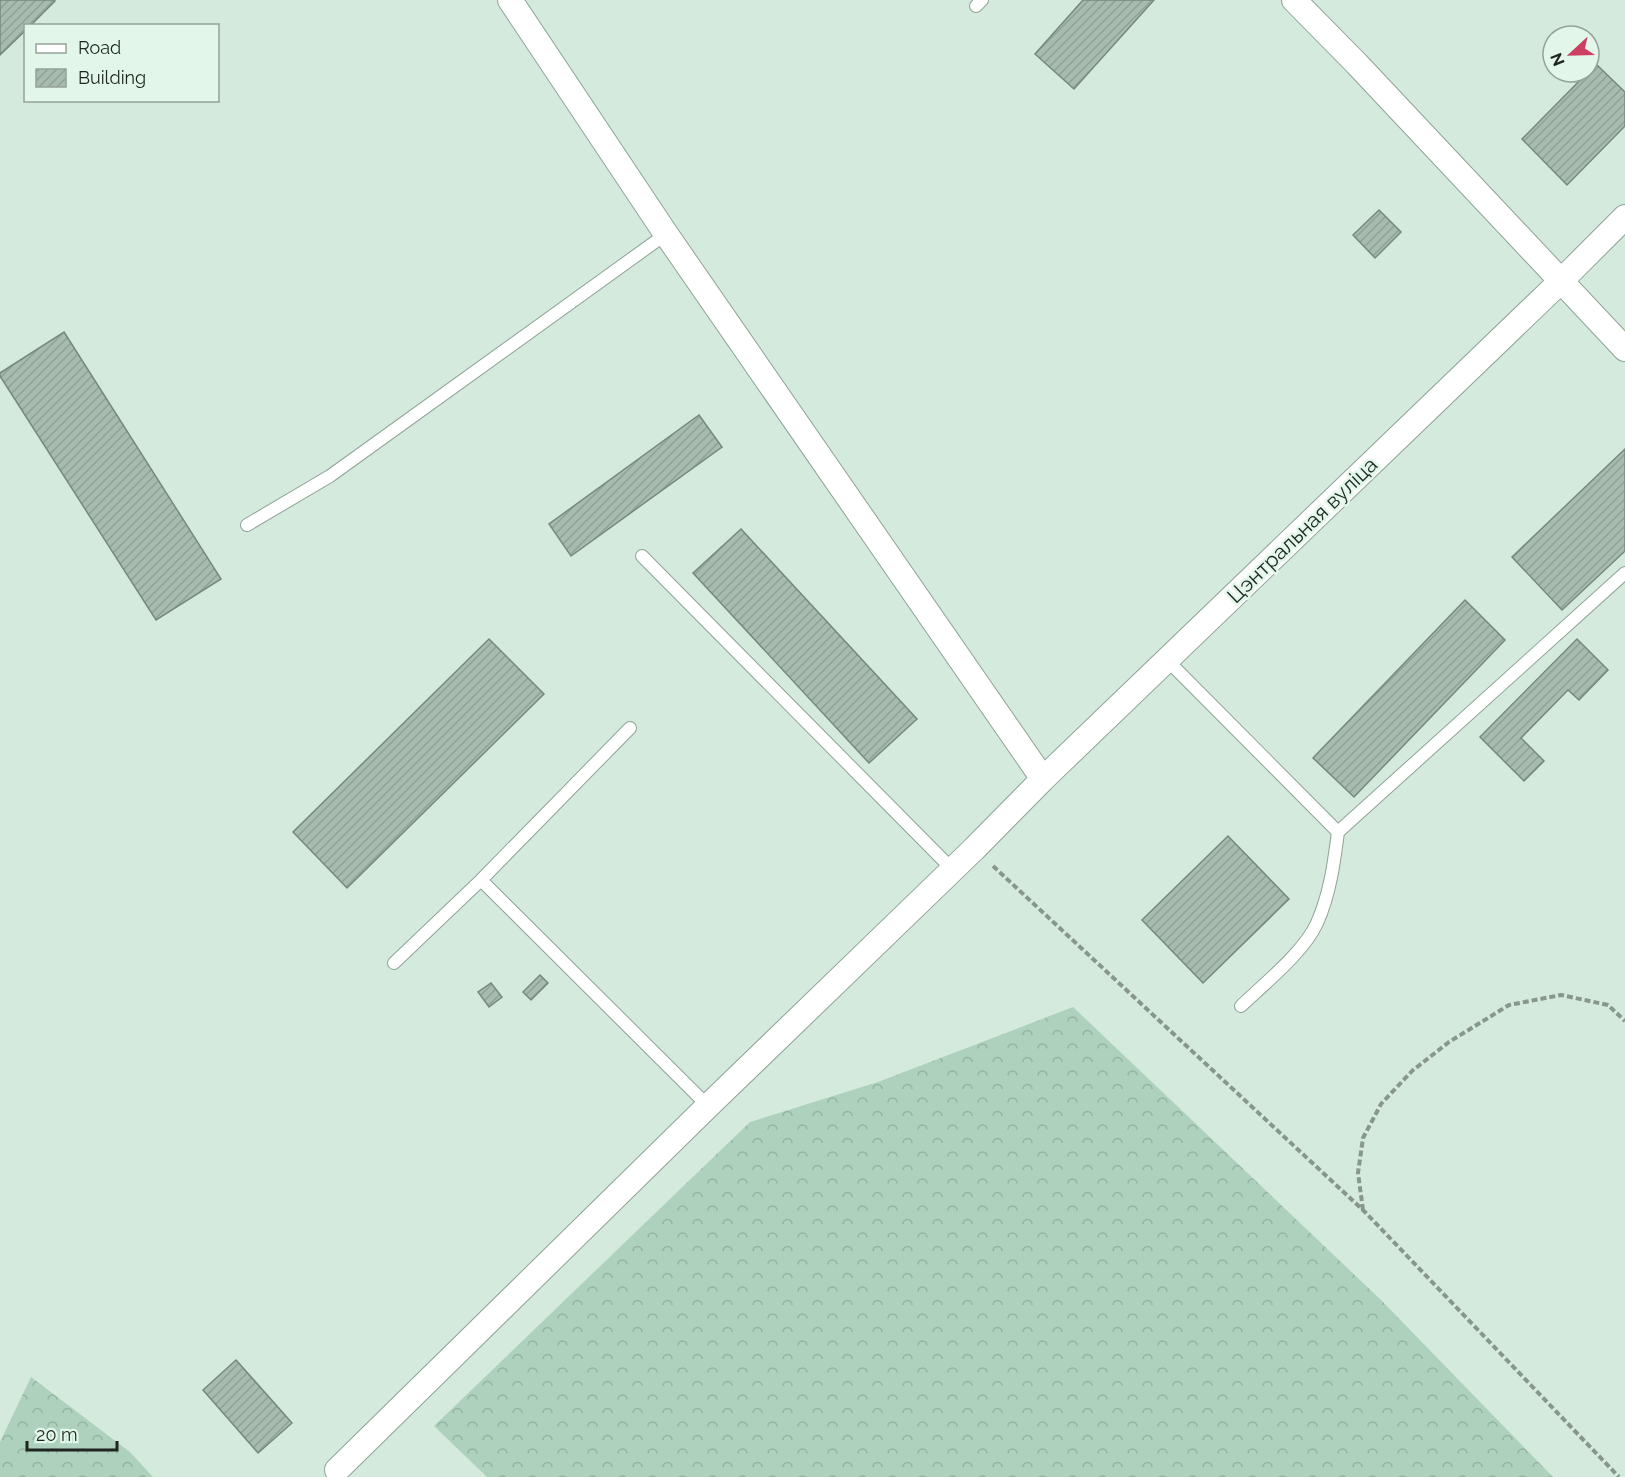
<svg xmlns="http://www.w3.org/2000/svg" width="1625" height="1477" font-family="Raleway,sans-serif">
<style>
.forest{fill:url(#forest-crowns)}
.building{fill:url(#building-hatch);stroke:#76897e;stroke-width:1.5}
.lines{fill:none;stroke-linecap:round;stroke-linejoin:round}
.lane-casing{stroke:#8fa397;stroke-width:14}
.street-casing{stroke:#8fa397;stroke-width:26}
.path{stroke:#87978e;stroke-width:4;stroke-dasharray:6 3;stroke-linecap:butt}
.lane{stroke:#fff;stroke-width:12}
.street{stroke:#fff;stroke-width:24}
.labels{text-anchor:middle;dominant-baseline:central;stroke-width:5;stroke-linejoin:round;paint-order:stroke}
.street-label{font-size:21px;fill:#1e2621;stroke:#e2f7ea}
</style>
<defs>
<pattern id="forest-crowns" width="20" height="18" patternUnits="userSpaceOnUse" patternTransform="scale(1.5)"><rect width="20" height="18" fill="#add1bc"/><path d="M2 6a3 3 0 1 1 6 0M12 15a3 3 0 1 1 6 0" fill="none" stroke="#94b3a1"/></pattern>
<pattern id="building-hatch" width="6" height="6" patternUnits="userSpaceOnUse" patternTransform="scale(1.5)"><rect width="6" height="6" fill="#a7bcaf"/><path d="M-1 1l2-2M0 6l6-6M5 7l2-2" fill="none" stroke="#8fa196"/></pattern>
</defs>
<rect width="100%" height="100%" fill="#d4eadd"/>
<path class="forest" d="M1073,1007l308,293 172,177h-1066l-53,-51 316,-304 128,-40z
M31,1377l99,75 23,25h-153v-35z"/>
<path class="building" d="M0,0h54l1,1 -25,25h-4v4l-26,25z
M1083,0h71l-80,89 -39,-35z
M1596,64l29,28v34l-58,59 -45,-46z
M1379,210l22,22 -26,26 -22,-23z
M64,332l157,247 -65,41 -156,-244v-3z
M699,415l23,32 -151,109 -22,-32z
M1625,449v102l-63,59 -50,-53z
M741,529l176,190 -48,44 -176,-190z
M1465,600l40,40 -151,157 -41,-39z
M489,639l55,55 -197,194 -54,-56z
M1577,639l31,31 -29,30 -11,-10 -47,48 23,23 -20,20 -44,-44z
M1228,836l61,63 -86,84 -61,-63z
M540,975l8,8 -17,17 -8,-8z
M491,983l11,14 -13,10 -11,-15z
M236,1360l56,63 -34,30 -55,-63z"/>
<g class="lines">
<defs>
<path id="lane" d="M976,6l6,-6
M247,525l83,-49 336,-242
M642,556l310,313
M1167,660l171,172
M481,880l149,-152
M394,963l87,-83 227,226
M1241,1006c23,-22 63,-54 76,-83 13,-29 17,-60 21,-91l287,-259"/>
<path id="street" d="M510,0l156,234 377,545
M1294,0l63,64 268,285
M337,1470l371,-364 266,-257 69,-70 518,-498 64,-64"/>
</defs>
<use href="#lane" class="lane-casing"/>
<use href="#street" class="street-casing"/>
<path class="path" d="M993,866l371,345 255,266
M1363,1210l-5,-37 5,-35 18,-34 31,-33 37,-29 60,-37 52,-10 47,10 17,16"/>
<use href="#lane" class="lane"/>
<use href="#street" class="street"/>
</g>
<g class="labels">
<g class="street-label">
<text transform="translate(1302 530) rotate(-44)">Цэнтральная вуліца</text>
</g>
</g>
<rect x="24" y="24" width="195" height="78" fill="#e2f7ea" stroke="#94a39a" stroke-width="1.5"/>
<rect x="36" y="44" width="30" height="9" fill="#ffffff" stroke="#94a39a" stroke-width="1.5"/>
<text x="78" y="54" font-size="18" fill="#1e2621">Road</text>
<rect x="36" y="69" width="30" height="18" fill="url(#building-hatch)" stroke="#94a39a" stroke-width="1.5"/>
<text x="78" y="84" font-size="18" fill="#1e2621">Building</text>
<g transform="translate(1571 54) rotate(248)"><circle r="28" fill="#e2f7ea" stroke="#94a39a" stroke-width="1.5"/>
<path d="M0-4.5L10 22L0 15L-10 22Z" fill="#cd3e63"/>
<text y="-9" font-size="16" font-weight="bold" text-anchor="middle" fill="#1e2621">N</text>
</g>
<path d="M27 1441v9h90v-9" fill="none" stroke="#1e2621" stroke-width="3"/>
<text x="36" y="1441" font-size="18" fill="#1e2621" stroke="#e2f7ea" stroke-width="4.5" paint-order="stroke">20 m</text>
</svg>
